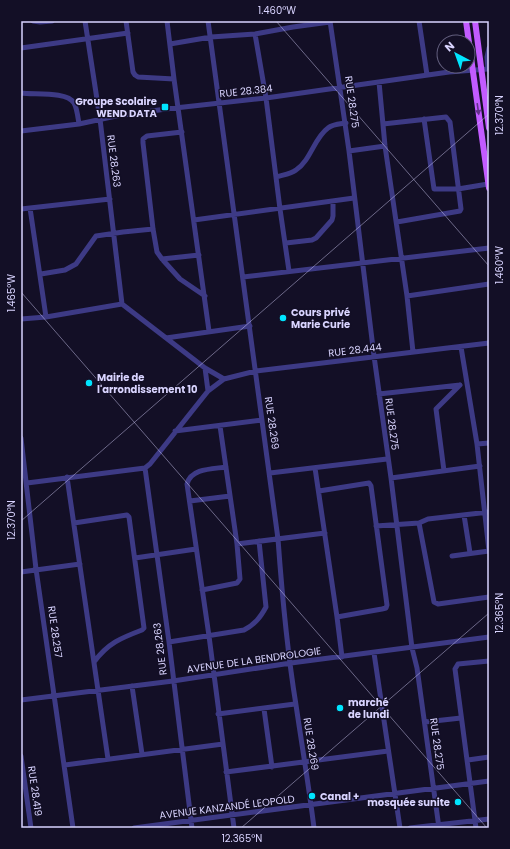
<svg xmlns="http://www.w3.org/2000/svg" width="510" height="849" font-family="Poppins,sans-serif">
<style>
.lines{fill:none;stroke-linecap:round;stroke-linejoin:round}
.minor{stroke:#3d3a85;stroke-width:5}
.major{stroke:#c25bff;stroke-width:6}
.oneway{fill:#623188}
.ticks{fill:none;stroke:#d9d4ff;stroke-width:1;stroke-opacity:0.45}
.poi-dot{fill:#00e5ff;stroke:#130f26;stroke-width:1.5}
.labels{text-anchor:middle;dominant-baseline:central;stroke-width:3;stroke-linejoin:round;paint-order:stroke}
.street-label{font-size:10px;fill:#d9d4ff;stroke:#130f26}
.poi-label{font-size:10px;font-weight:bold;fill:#d9d4ff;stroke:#130f26;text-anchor:start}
.neatline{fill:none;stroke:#d9d4ff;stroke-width:1.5}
.ticks-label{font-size:10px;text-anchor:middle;fill:#d9d4ff}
</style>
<rect width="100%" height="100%" fill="#130f26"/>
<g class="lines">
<path class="minor" d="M33,21l7,1 12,-1
M85,21l15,98 22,185
M126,21l7,51 2,3 3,2 36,2
M167,21l7,58 35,252
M208,21l70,518c4,55 9,111 18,166 6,41 13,82 18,123
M330,21l19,130 25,205 17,122 21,170 5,20 22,160
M419,21l8,54
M255,34l11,64 14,111 9,62
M170,44l41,-7 44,-3 38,-7 37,-5
M21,48l107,-15
M379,82l6,64 22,150 6,56
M21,93c13,2 46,-2 53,10 3,5 4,15 5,21
M424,119l10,70h24l30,-5
M383,124l63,-7 4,5 11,87 -1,2 -63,11
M21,131l58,-7 37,-8 50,-7 100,-11 183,-26 39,-3 -1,-12 2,-9
M182,132l-35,4 -4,3v4l10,86 4,23 5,7 18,20 25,17
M349,151l36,-5
M276,177c6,-2 15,-3 20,-7 15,-10 18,-32 32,-42 5,-4 12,-4 18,-5
M30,208l16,109
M21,209l89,-10
M194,220l160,-22
M286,243l26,-3 4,-2 16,-18 1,-4v-14
M162,259l37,-4
M41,274l24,-4 11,-6 20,-28 27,-4 30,-3
M243,277l246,-29
M407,296l82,-12
M21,319l25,-2 76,-13 83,64 19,11
M166,338l84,-12
M461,347l16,97 12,107
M205,368l3,23
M379,394l81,-9
M175,431l87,-11
M21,438l15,131 37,259
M477,444l12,-1
M226,467c-13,2 -35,1 -39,17l22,152 25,192
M145,468l24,174 23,186
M315,468l22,149 5,40
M444,471l-8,-62 24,-24
M270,473l117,-14
M67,477l41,282
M391,478l89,-12
M27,483l118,-15 5,-4 58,-73 16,-12 32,-8 233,-28
M319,491l50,-8 2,3 16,119 -1,3 -4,1 -45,8
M190,501l40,-5
M464,515l6,38
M74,523l53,-8 2,2 15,111 -2,2c-21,8 -34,13 -48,32
M419,523l15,79 4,2 51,-7
M376,526l43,-3 9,-4 61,-7
M237,544l88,-11
M452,556l37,-5
M135,558l61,-9
M21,572l59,-8
M202,590l35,-7 3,-4 -3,-35 -17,-118
M169,642l75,-12c11,-6 16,-12 22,-23l-7,-66
M374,653l26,175
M132,686l10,68
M21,700l152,-19 118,-18 198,-26
M264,709l8,58
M218,714l77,-10
M425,722l36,-4
M21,756l10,72
M468,760l21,-3
M65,765l158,-21
M226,772l162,-21
M134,828l355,-47
M410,828l79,-9
M476,828l-21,-159 3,-5 31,-3"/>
<path class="major" d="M466,21l23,167
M475,21l14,107"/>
</g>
<defs><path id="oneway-solid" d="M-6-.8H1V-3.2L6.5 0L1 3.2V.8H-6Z"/></defs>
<use class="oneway" href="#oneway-solid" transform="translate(478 109) rotate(82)"/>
<path class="ticks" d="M276,21l213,245M21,22l1,-1M21,292l466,536M21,521l468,-407M241,828l248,-215"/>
<g class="poi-dot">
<rect x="161" y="103" width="8" height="8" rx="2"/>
<circle cx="283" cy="318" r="4"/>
<circle cx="89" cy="383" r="4"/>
<circle cx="340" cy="708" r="4"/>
<circle cx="312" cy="796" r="4"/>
<circle cx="458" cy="802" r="4"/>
</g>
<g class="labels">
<g class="street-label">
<text transform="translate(246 91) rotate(-6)">RUE 28.384</text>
<text transform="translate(352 102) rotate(82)">RUE 28.275</text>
<text transform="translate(114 161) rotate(83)">RUE 28.263</text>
<text transform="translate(355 350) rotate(-7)">RUE 28.444</text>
<text transform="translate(272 423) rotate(82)">RUE 28.269</text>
<text transform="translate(392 424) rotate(83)">RUE 28.275</text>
<text transform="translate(55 632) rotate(82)">RUE 28.257</text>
<text transform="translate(160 649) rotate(-97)">RUE 28.263</text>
<text transform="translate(254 660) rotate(-8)">AVENUE DE LA BENDROLOGIE</text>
<text transform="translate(311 744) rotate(81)">RUE 28.269</text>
<text transform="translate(437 744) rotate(82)">RUE 28.275</text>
<text transform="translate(35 791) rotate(82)">RUE 28.419</text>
<text transform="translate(227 807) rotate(-7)">AVENUE KANZANDÉ LEOPOLD</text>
</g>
<g class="poi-label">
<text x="157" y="101" text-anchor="end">Groupe Scolaire<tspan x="157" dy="12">WEND DATA</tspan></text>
<text x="291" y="312">Cours privé<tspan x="291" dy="12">Marie Curie</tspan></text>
<text x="97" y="377">Mairie de<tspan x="97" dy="12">l'arrondissement 10</tspan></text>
<text x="348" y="702">marché<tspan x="348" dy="12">de lundi</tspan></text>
<text x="320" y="796">Canal +</text>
<text x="450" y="802" text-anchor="end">mosquée sunite</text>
</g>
</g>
<rect width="510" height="849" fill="none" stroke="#130f26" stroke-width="44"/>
<g transform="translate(456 54) rotate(319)"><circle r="19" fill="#130f26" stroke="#625e7d"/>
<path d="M0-3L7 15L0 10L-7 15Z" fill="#00e5ff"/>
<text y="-6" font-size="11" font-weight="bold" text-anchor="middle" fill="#d9d4ff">N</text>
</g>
<rect x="22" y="22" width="466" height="805" class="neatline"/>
<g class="ticks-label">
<text x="277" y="14">1.460°W</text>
<text transform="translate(499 115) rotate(-90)" y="4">12.370°N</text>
<text transform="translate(499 265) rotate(-90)" y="4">1.460°W</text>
<text transform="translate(11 293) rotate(-90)" y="4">1.465°W</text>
<text transform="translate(11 520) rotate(-90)" y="4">12.370°N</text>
<text transform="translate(499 613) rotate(-90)" y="4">12.365°N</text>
<text x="242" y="842">12.365°N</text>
</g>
</svg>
